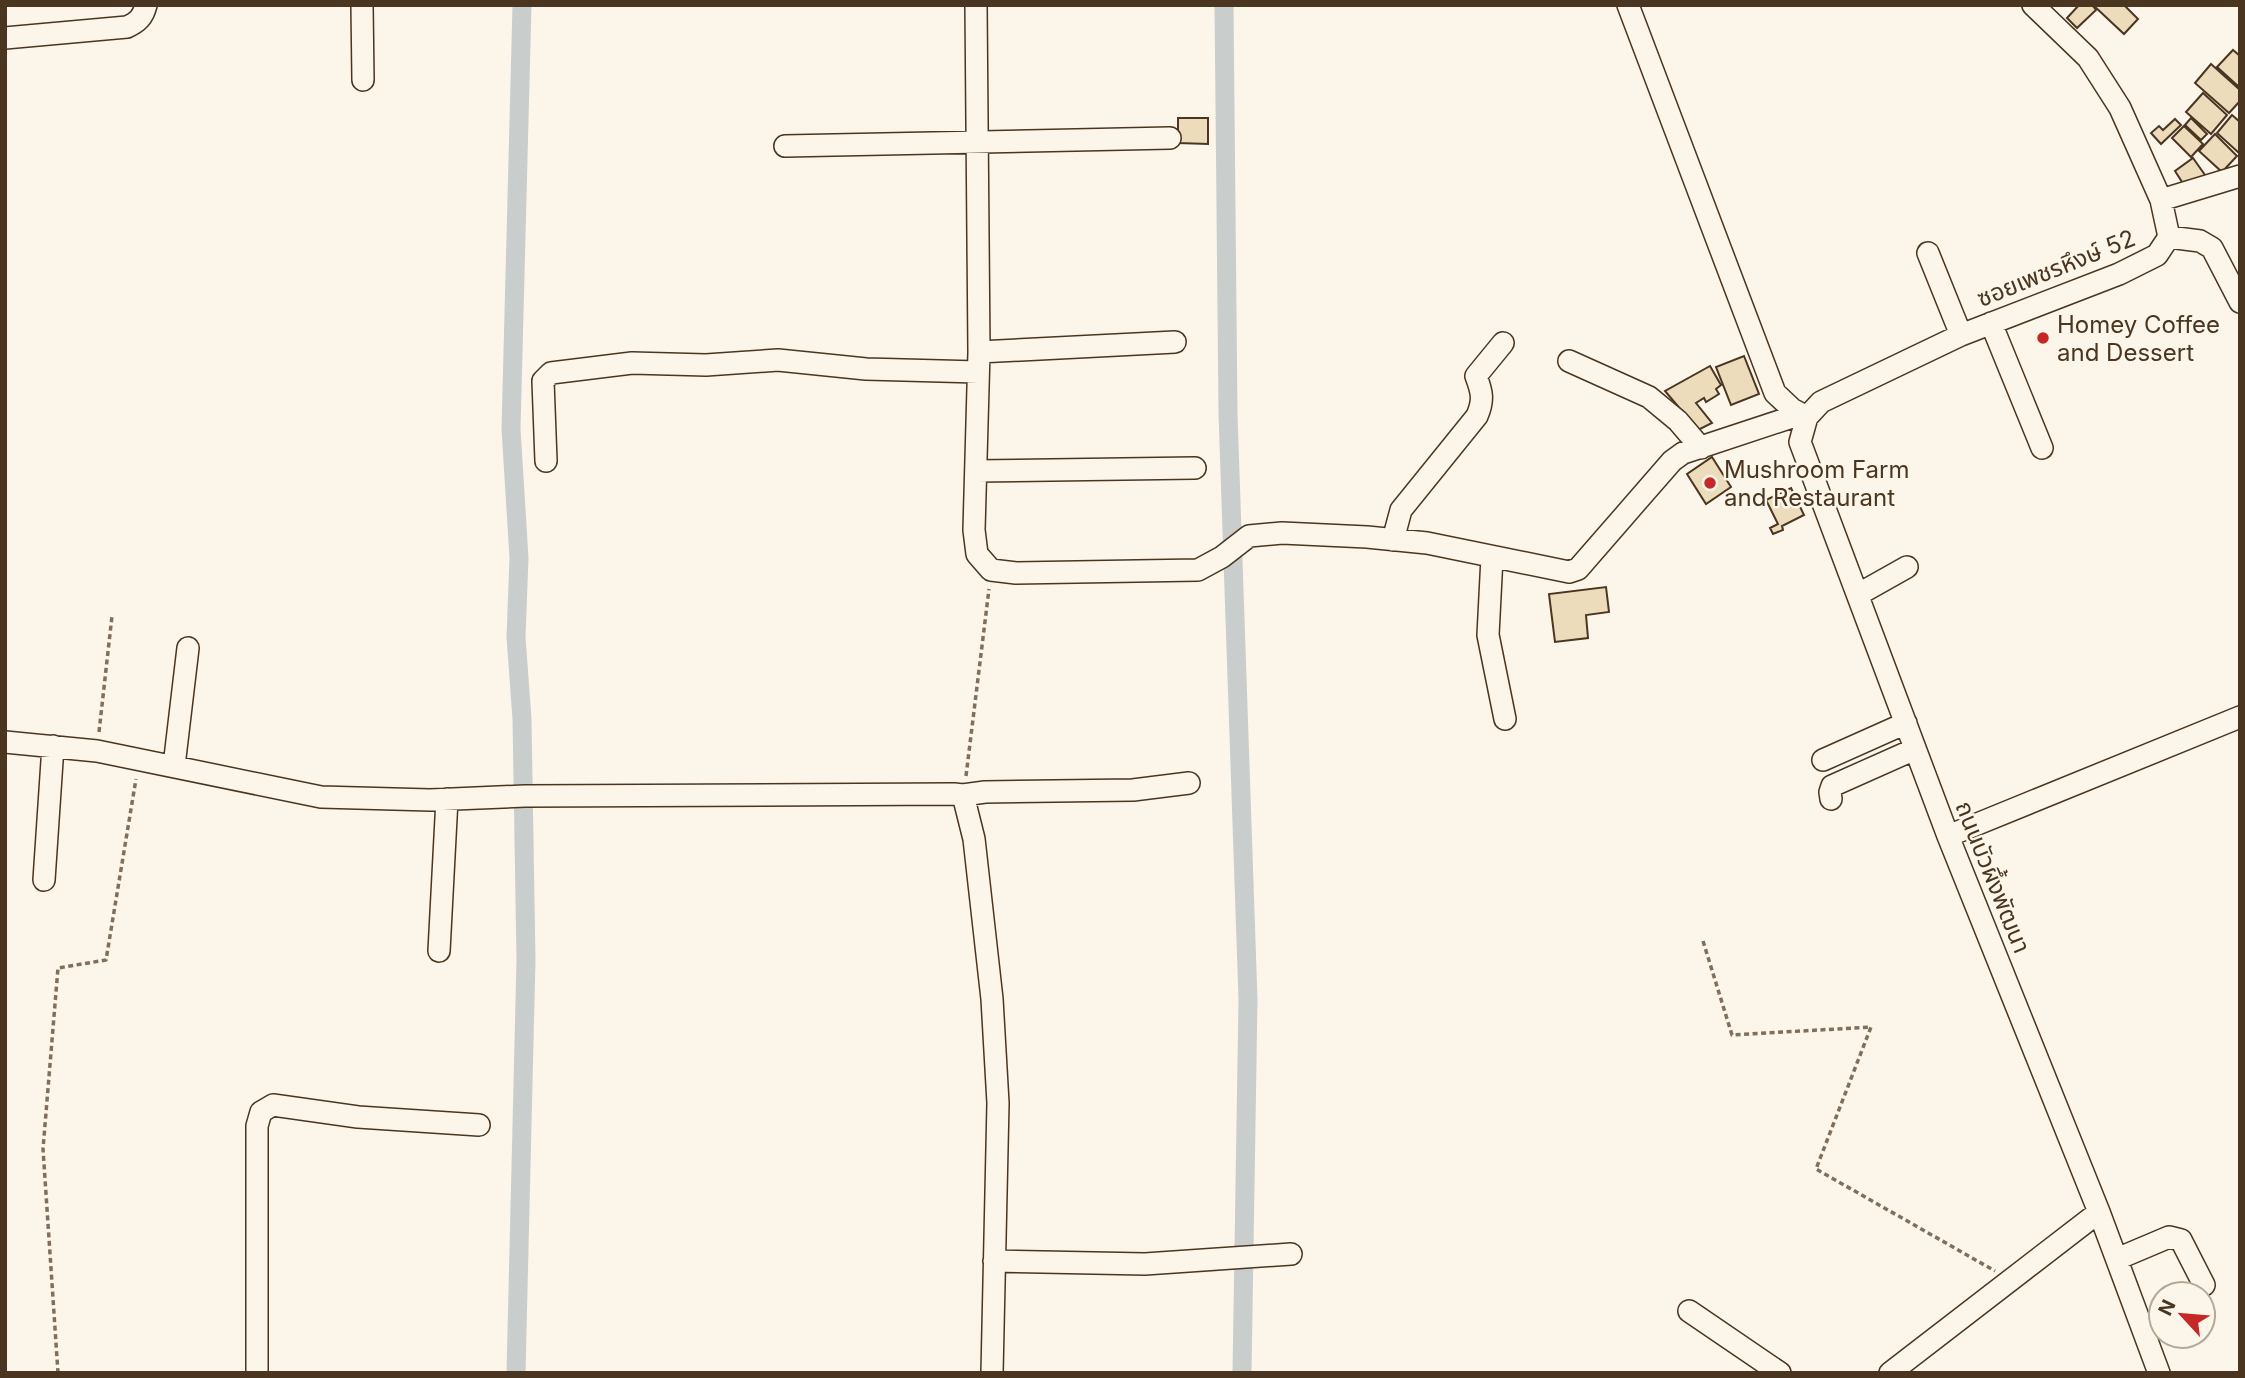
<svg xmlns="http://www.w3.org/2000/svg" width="2245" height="1378" font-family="Inter,'Noto Sans Thai',sans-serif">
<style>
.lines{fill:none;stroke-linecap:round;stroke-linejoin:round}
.canal{stroke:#c9cecd;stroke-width:19}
.building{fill:#ecdcbc;stroke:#4a3520;stroke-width:2}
.minor-casing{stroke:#4a3520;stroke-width:24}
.path{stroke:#7f6f5c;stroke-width:3.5;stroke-dasharray:5 3.5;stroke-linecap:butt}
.minor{stroke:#fbf6e9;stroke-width:21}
.poi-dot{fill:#c62828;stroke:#fbf6e9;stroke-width:2.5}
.labels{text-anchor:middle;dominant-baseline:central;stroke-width:5;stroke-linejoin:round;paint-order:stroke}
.street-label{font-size:24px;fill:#4a3520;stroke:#fbf6e9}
.poi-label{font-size:24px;fill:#4a3520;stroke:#fbf6e9;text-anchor:start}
</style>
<rect width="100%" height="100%" fill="#fbf6e9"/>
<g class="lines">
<path class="canal" d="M1224,5l4,409 20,585 -6,374
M516,1373l10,-413 -4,-241 -6,-82 3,-79 -8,-129 11,-424"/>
</g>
<path class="building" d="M2079,5h13l4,5 -19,18 -10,-10z
M2093,5h31l14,14 -14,15z
M2233,50l7,6v28l-2,2 -21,-19z
M2211,64l29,26v11l-11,12 -34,-30z
M2203,93l24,22 -16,19 -25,-22z
M2232,115l8,7 -1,31 -22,-20z
M1178,118h30v26l-30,-1z
M2191,118l16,16 -6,6 -16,-15z
M2175,119l6,6 -20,19 -10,-11 8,-7 4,4z
M2184,126l19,18 -12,13 -19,-19z
M2215,134l22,22 -15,16 -23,-21z
M2193,158l12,17 -19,13 -11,-17z
M1744,356l15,38 -28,11 -15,-38z
M1710,366l11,19 -5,4 3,5 -13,8 -2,-4 -8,5 16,20 -14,7 -33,-39z
M1712,457l19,30 -25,17 -19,-30z
M1791,488l13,27 -22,11 1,4 -10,4 -3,-6 8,-4 -12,-24z
M1606,587l3,25 -23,3 2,23 -33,4 -6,-48z"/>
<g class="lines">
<defs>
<path id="minor" d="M362,5l1,75
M976,5l3,347 -5,178 3,24 14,16 25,3 182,-3 24,-13 27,-21 33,-3 85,4 60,6 142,29 9,-3 94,-108 11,-8 109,-36 14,3
M1628,5l147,388 17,16 15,8
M2033,5l55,53 32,50 41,92 8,37 -12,18 -38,19 -158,61 -140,67 -14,15 -7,25 148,394 151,376 60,161
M5,38l122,-11c11,-5 16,-10 19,-22
M785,146l385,-8
M2161,200l79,-24
M2169,237l31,4 12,7 28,54
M1928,253l33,82
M1991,323l51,125
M979,352l196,-10
M1569,361l80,36 29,24 23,27
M546,461l-3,-80 8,-8 81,-10 74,2 72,-5 88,9 112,3
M976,471l219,-3
M1393,540l8,-30 76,-94c7,-16 5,-24 -1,-40l27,-33
M1492,557l-4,78 17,84
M1859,594l48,-27
M5,742l92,9 224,46 109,3 95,-4 429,-2 9,1 22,-3 148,-2 56,-7
M1823,760l83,-37
M174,766l14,-118
M963,795l11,44 18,160 6,104 -6,270
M1831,799l-1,-7 2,-6 83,-37
M1948,836l292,-119
M44,880l9,-134
M439,951l8,-152
M2117,1259l52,-22 12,3 23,45
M994,1261l151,3 146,-10
M1689,1311l91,62
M257,1373v-247l4,-14 12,-7 85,12 121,8
M1890,1373l209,-161"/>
</defs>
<use href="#minor" class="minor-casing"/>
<path class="path" d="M99,732l13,-116
M966,776l23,-187
M1703,941l29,94 139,-8 -55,142 179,102
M58,1373l-15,-224 15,-181 48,-8 30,-181"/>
<use href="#minor" class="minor"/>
</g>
<g class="poi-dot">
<circle cx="2043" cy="338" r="7"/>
<circle cx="1710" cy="483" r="7"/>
</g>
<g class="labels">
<g class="street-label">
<text transform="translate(2056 268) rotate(-22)">ซอยเพชรหึงษ์ 52</text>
<text transform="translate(1993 877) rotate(68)">ถนนบัวผึ้งพัฒนา</text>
</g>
<g class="poi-label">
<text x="2057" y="324">Homey Coffee<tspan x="2057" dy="28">and Dessert</tspan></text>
<text x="1724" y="469">Mushroom Farm<tspan x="1724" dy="28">and Restaurant</tspan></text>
</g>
</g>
<rect width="2245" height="1378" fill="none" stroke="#4a3520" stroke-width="14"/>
<g transform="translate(2182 1315) rotate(296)"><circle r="33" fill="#fbf6e9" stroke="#b4a999" stroke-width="2"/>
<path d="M0-5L12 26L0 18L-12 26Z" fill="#c62828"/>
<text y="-10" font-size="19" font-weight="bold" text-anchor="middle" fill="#4a3520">N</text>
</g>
</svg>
